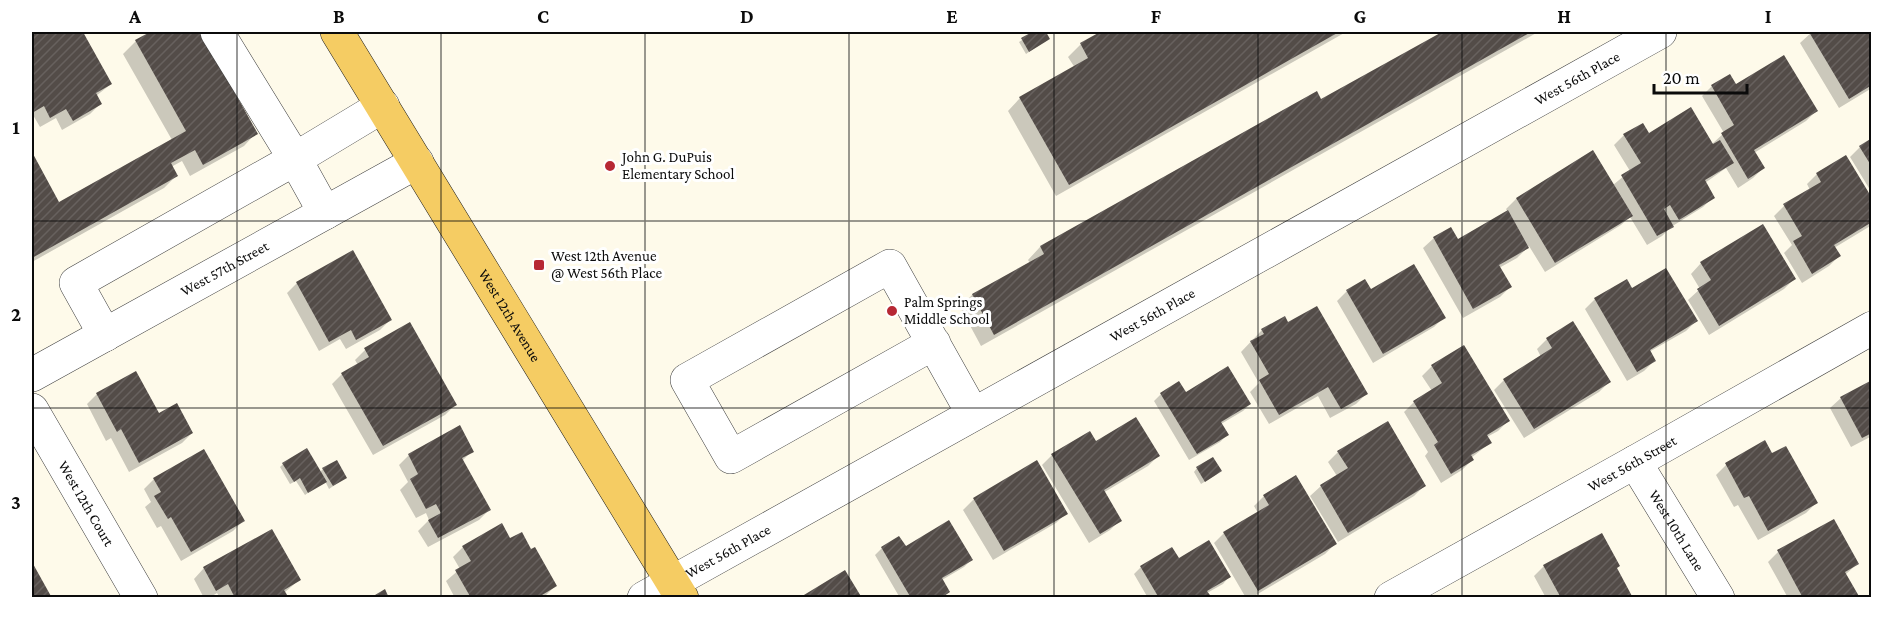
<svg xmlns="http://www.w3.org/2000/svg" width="1903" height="629" font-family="'Crimson Pro',serif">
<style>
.shadow{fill:#0003}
.building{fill:url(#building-hatch)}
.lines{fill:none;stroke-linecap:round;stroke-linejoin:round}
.minor-casing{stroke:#3e3e3e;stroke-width:34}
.major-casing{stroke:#1c1c1c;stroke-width:34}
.minor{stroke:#fff;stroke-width:33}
.major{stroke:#f5cc63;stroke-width:33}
.grid{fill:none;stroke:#0b0b0b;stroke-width:1.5;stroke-opacity:0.55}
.poi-dot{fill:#b72834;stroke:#fff;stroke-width:2}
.labels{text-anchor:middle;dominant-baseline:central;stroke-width:6;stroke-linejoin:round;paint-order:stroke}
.street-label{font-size:15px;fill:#0b0b0b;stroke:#fff}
.poi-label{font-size:15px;fill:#0b0b0b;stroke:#fff;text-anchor:start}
.neatline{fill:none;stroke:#0b0b0b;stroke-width:2}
.grid-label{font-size:20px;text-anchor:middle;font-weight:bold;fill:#0b0b0b}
</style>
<defs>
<pattern id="building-hatch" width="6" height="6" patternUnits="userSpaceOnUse" patternTransform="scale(1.5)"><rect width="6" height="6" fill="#534c48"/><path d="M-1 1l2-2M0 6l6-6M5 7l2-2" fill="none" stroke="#67615e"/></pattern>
</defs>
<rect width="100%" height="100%" fill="#fefaea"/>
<path class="shadow" d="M32,32h49l30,52 -15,12 4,8 -10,10 -28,16 -6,-12 -16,9 -7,-12 -1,1z
M153,32h46l57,101 -12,13 -54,30 -8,-15 -11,6 5,9 -12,12 -132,74v-107l27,49 113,-64 -49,-86 13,-13z
M1035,32h9l4,7 -22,15 -7,-12z
M1103,32h243l-290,164 -48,-85 12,-13 55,-30 -7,-11 13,-13z
M1445,32h93l-557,314 -21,-39 12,-12 58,-32 -2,-3 12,-13 276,-154 4,8z
M1812,32h60v56l-33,20 -39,-65z
M1712,86h24l80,25 -10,10 -52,32 9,15 -10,10 -15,10 -12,-20 -21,15 8,14 -10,10 -32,20 -9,9 -15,9 -17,-28 -9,8 -76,47 -16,-26 -12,12 -18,10 11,19 -10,10 -37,21 -40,-70 11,-10 16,-9 7,12 51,-29 -2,-3 10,-10 77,-47 20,33 17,-14 -16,-26 10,-10h24l64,9 12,-11 -22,-37z
M1872,140v53l-22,-36 10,-10z
M1817,174l55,27v24l-38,23 5,8 -10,10 -27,17 -18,-30 8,-8 -18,-29 10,-10 26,-16 -3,-6z
M1701,263l93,16 -10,10 -75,46 -21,-35 12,-11 -9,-15z
M1365,281l6,10 73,26 -10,10 -61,36 -36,-62 10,-10z
M297,283l93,37 -10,10 -34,19 -6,-10 -21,12 -32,-58z
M1631,290l65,31 -10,10 -37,21 5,9 -10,10 -17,10 -42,-72 10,-10z
M409,324l46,81 -10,10 -72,40 -41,-71 10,-10 16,-9 -3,-5 10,-10z
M1288,324l78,70 -10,10 -26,14 -12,-22 -49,28 -19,-32 9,-9 -18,-31 21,-22z
M1547,339l62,43 -10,10 -75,46 -30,-48 10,-10 37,-23 -4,-8z
M1432,366l76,55 -10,10 -11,6 3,6 -19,15 1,2 -10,10 -21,13 -16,-27 3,-4 -24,-40 10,-10 18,-11 -10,-15z
M136,373l23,42 33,18 -10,10 -53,29 -18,-34 -5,3 -19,-37 10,-10z
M1872,381v55l-21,11 -21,-39 11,-10z
M1179,384l6,10 65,10 -7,7 -22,13 6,11 -7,7 -31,18 -35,-59 7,-7z
M1096,443l62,13 -10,10 -45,27 17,27 -10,10 -21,13 -47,-78 10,-10z
M1765,443l7,13 44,47 -10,10 -48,27 -20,-35 -4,2 -18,-32 10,-10z
M472,451l-10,10 27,49 -10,10 -51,27 -10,-16 11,-11 -3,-7 -10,5 -16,-28 8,-8 -9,-17 10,-10z
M1338,452l86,34 -10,10 -76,46 -28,-46 11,-10 16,-10 -9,-14z
M1036,463l30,50 -10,10 -63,37 -30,-50 10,-10z
M283,464l37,8 3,-3 22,9 -16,11 -4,-8 -20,14 -9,-14 -6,3 -10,-17z
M1197,468l20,6 -16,10 -7,-12z
M154,479l89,42 -10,10 -52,30 -20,-35 -4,2 -12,-21 6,-5 -7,-13z
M1264,496l71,48 -10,10 -74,44h-5l-32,-55 10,-10 34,-20 -4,-7z
M899,538l6,10 66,12 -7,7 -22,13 7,11 -7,7h-42l-25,-43 7,-7z
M509,540l22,11 24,35 -12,12h-88l-9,-17 14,-12 -7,-12 10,-10z
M1778,552l79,12 -12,11 13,23h-70l-20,-36z
M1178,560l51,17 -6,7 -16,9 3,4 -62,1 -14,-24 7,-7z
M1544,566l72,3 15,29h-85l-12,-22z
M204,568l95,12 -15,13 3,5h-67l-3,-5 -8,5h-5l-10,-19z"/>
<path class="building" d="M32,32h51l29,52 -16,9 6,11 -29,17 -7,-12 -16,9 -6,-12 -12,7z
M150,32h51l57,102 -55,31 -8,-15 -24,13 7,13 -146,82v-106l27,50 127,-71 -51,-91z
M1032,32h14l4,7 -21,13 -8,-14z
M1100,32h239l-270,153 -50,-88 69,-39 -8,-15z
M1442,32h89l-537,303 -22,-41 72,-40 -4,-8 277,-155 4,8z
M1809,32h63v53l-23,14z
M1784,55l34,56 -64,39 11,18 -17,11 -27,-46 13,-8 -23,-40 19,-11 6,10z
M1691,107l22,37 7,-4 14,23 -29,17 10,18 -36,22 -9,-15 -6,4 10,18 -17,9 -36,-61 20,-12 -18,-29 20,-11 6,10z
M1872,138v29l-13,-21z
M1593,150l40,66 -78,47 -39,-65z
M1846,155l26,43v24l-38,23 7,11 -29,18 -19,-33 9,-5 -19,-32 38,-22 -5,-9z
M1508,210l21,38 -30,17 13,22 -39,22 -40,-72 18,-10 7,12z
M1763,224l33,55 -77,47 -22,-37 14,-9 -11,-18z
M353,250l39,70 -36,20 -5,-10 -22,12 -33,-60z
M1414,264l32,54 -63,36 -37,-64 19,-11 6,10z
M1666,268l32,53 -48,29 6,11 -19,11 -43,-74 33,-19 5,9z
M1317,306l51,88 -27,15 -13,-22 -49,28 -20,-35 10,-6 -19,-33 14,-7 -3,-5 24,-13 3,6z
M1573,321l38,61 -77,47 -31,-50 49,-31 -6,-10z
M410,322l47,83 -74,41 -42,-73 28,-16 -5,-9z
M1464,345l46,76 -23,14 5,8 -21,12 3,5 -23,14 -17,-29 4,-3 -25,-41 29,-18 -11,-18z
M1228,366l23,38 -30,18 8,13 -32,19 -37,-61 19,-12 7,11z
M136,371l23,42 18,-10 16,30 -54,30 -18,-34 -4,3 -21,-39z
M1872,380v53l-10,5 -22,-41z
M1136,417l24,39 -56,34 18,31 -22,13 -49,-80 39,-23 6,10z
M1388,421l38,65 -78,47 -28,-48 28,-17 -11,-17z
M460,425l14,27 -12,6 29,52 -53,28 -10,-18 13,-7 -5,-9 -10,5 -16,-30 8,-5 -10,-20z
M1765,440l7,13 14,-7 32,57 -50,28 -19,-35 -5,2 -19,-35z
M307,448l20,34 -19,11 -8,-15 -6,4 -12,-19z
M204,449l41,72 -54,31 -20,-35 -3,2 -14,-23 7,-4 -8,-14z
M1213,457l9,14 -17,11 -9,-15z
M337,460l10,18 -14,8 -11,-18z
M1037,460l31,54 -64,37 -31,-53z
M1296,475l41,69 -79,47 -35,-59 46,-27 -6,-10z
M1834,519l25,45 -14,8 15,26h-57l-26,-48z
M949,520l24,40 -31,18 8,14 -9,6h-30l-30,-51 18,-11 7,10z
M502,523l8,15 12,-6 9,17 4,-2 22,39 -20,12h-66l-16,-28 16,-9 -9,-15z
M272,529l29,51 -17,10 5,8h-54l-7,-14 -12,7 -13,-24z
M1602,533l18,33 -3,2 16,30h-72l-18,-33z
M1209,540l22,37 -24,14 5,7h-53l-19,-32 32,-19 7,11z
M32,562l20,36h-20z
M845,570l17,28h-63z
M385,589l4,9h-19z"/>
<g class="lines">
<defs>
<g id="minor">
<path d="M217,32l78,127 88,-53"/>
<path d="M105,335l-29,-52 219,-124 30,54"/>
<path d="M934,343l-203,114 -44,-77 203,-114 83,148"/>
<path id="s1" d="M32,375l385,-213"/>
<path id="s2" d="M32,410l109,188"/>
<path id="s3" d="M1635,462l83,136"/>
<path id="s4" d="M644,598l1016,-566"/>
<path id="s5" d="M1391,598l244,-136 237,-134"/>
</g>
<g id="major">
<path id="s6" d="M337,32l345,566"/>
</g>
</defs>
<use href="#minor" class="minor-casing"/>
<use href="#major" class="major-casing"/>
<use href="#minor" class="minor"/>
<use href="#major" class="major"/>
</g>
<path class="grid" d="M237,32v566M441,32v566M645,32v566M849,32v566M1054,32v566M1258,32v566M1462,32v566M1666,32v566M32,221h1840M32,408h1840"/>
<g class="poi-dot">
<circle cx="610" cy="166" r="6"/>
<rect x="533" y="259" width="12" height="12" rx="3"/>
<circle cx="892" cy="311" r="6"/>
</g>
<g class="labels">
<g class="street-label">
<text stroke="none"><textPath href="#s4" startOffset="1068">West 56th Place</textPath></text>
<text stroke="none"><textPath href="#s1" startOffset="220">West 57th Street</textPath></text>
<text stroke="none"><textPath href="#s6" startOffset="332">West 12th Avenue</textPath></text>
<text stroke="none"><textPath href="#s4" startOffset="582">West 56th Place</textPath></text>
<text stroke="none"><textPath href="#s5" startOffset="276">West 56th Street</textPath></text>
<text stroke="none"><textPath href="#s2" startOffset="108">West 12th Court</textPath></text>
<text stroke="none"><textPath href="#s3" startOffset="80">West 10th Lane</textPath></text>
<text stroke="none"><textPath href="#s4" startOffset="96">West 56th Place</textPath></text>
</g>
<g class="poi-label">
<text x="622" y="157">John G. DuPuis<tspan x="622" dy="17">Elementary School</tspan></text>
<text x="551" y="256">West 12th Avenue<tspan x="551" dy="17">@ West 56th Place</tspan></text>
<text x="904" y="302">Palm Springs<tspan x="904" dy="17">Middle School</tspan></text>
</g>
</g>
<rect width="1903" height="629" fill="none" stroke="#ffffff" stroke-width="66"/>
<path d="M1654 84v9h93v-9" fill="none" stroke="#0b0b0b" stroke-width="3"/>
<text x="1663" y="84" font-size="18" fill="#0b0b0b" stroke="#ffffff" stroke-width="4.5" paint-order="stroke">20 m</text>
<rect x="33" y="33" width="1837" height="563" class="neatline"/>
<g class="grid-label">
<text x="135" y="23">A</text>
<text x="339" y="23">B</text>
<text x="543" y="23">C</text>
<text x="747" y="23">D</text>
<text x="952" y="23">E</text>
<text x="1156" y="23">F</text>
<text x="1360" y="23">G</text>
<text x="1564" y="23">H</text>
<text x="1768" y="23">I</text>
<text x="16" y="134">1</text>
<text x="16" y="321">2</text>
<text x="16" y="509">3</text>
</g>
</svg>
